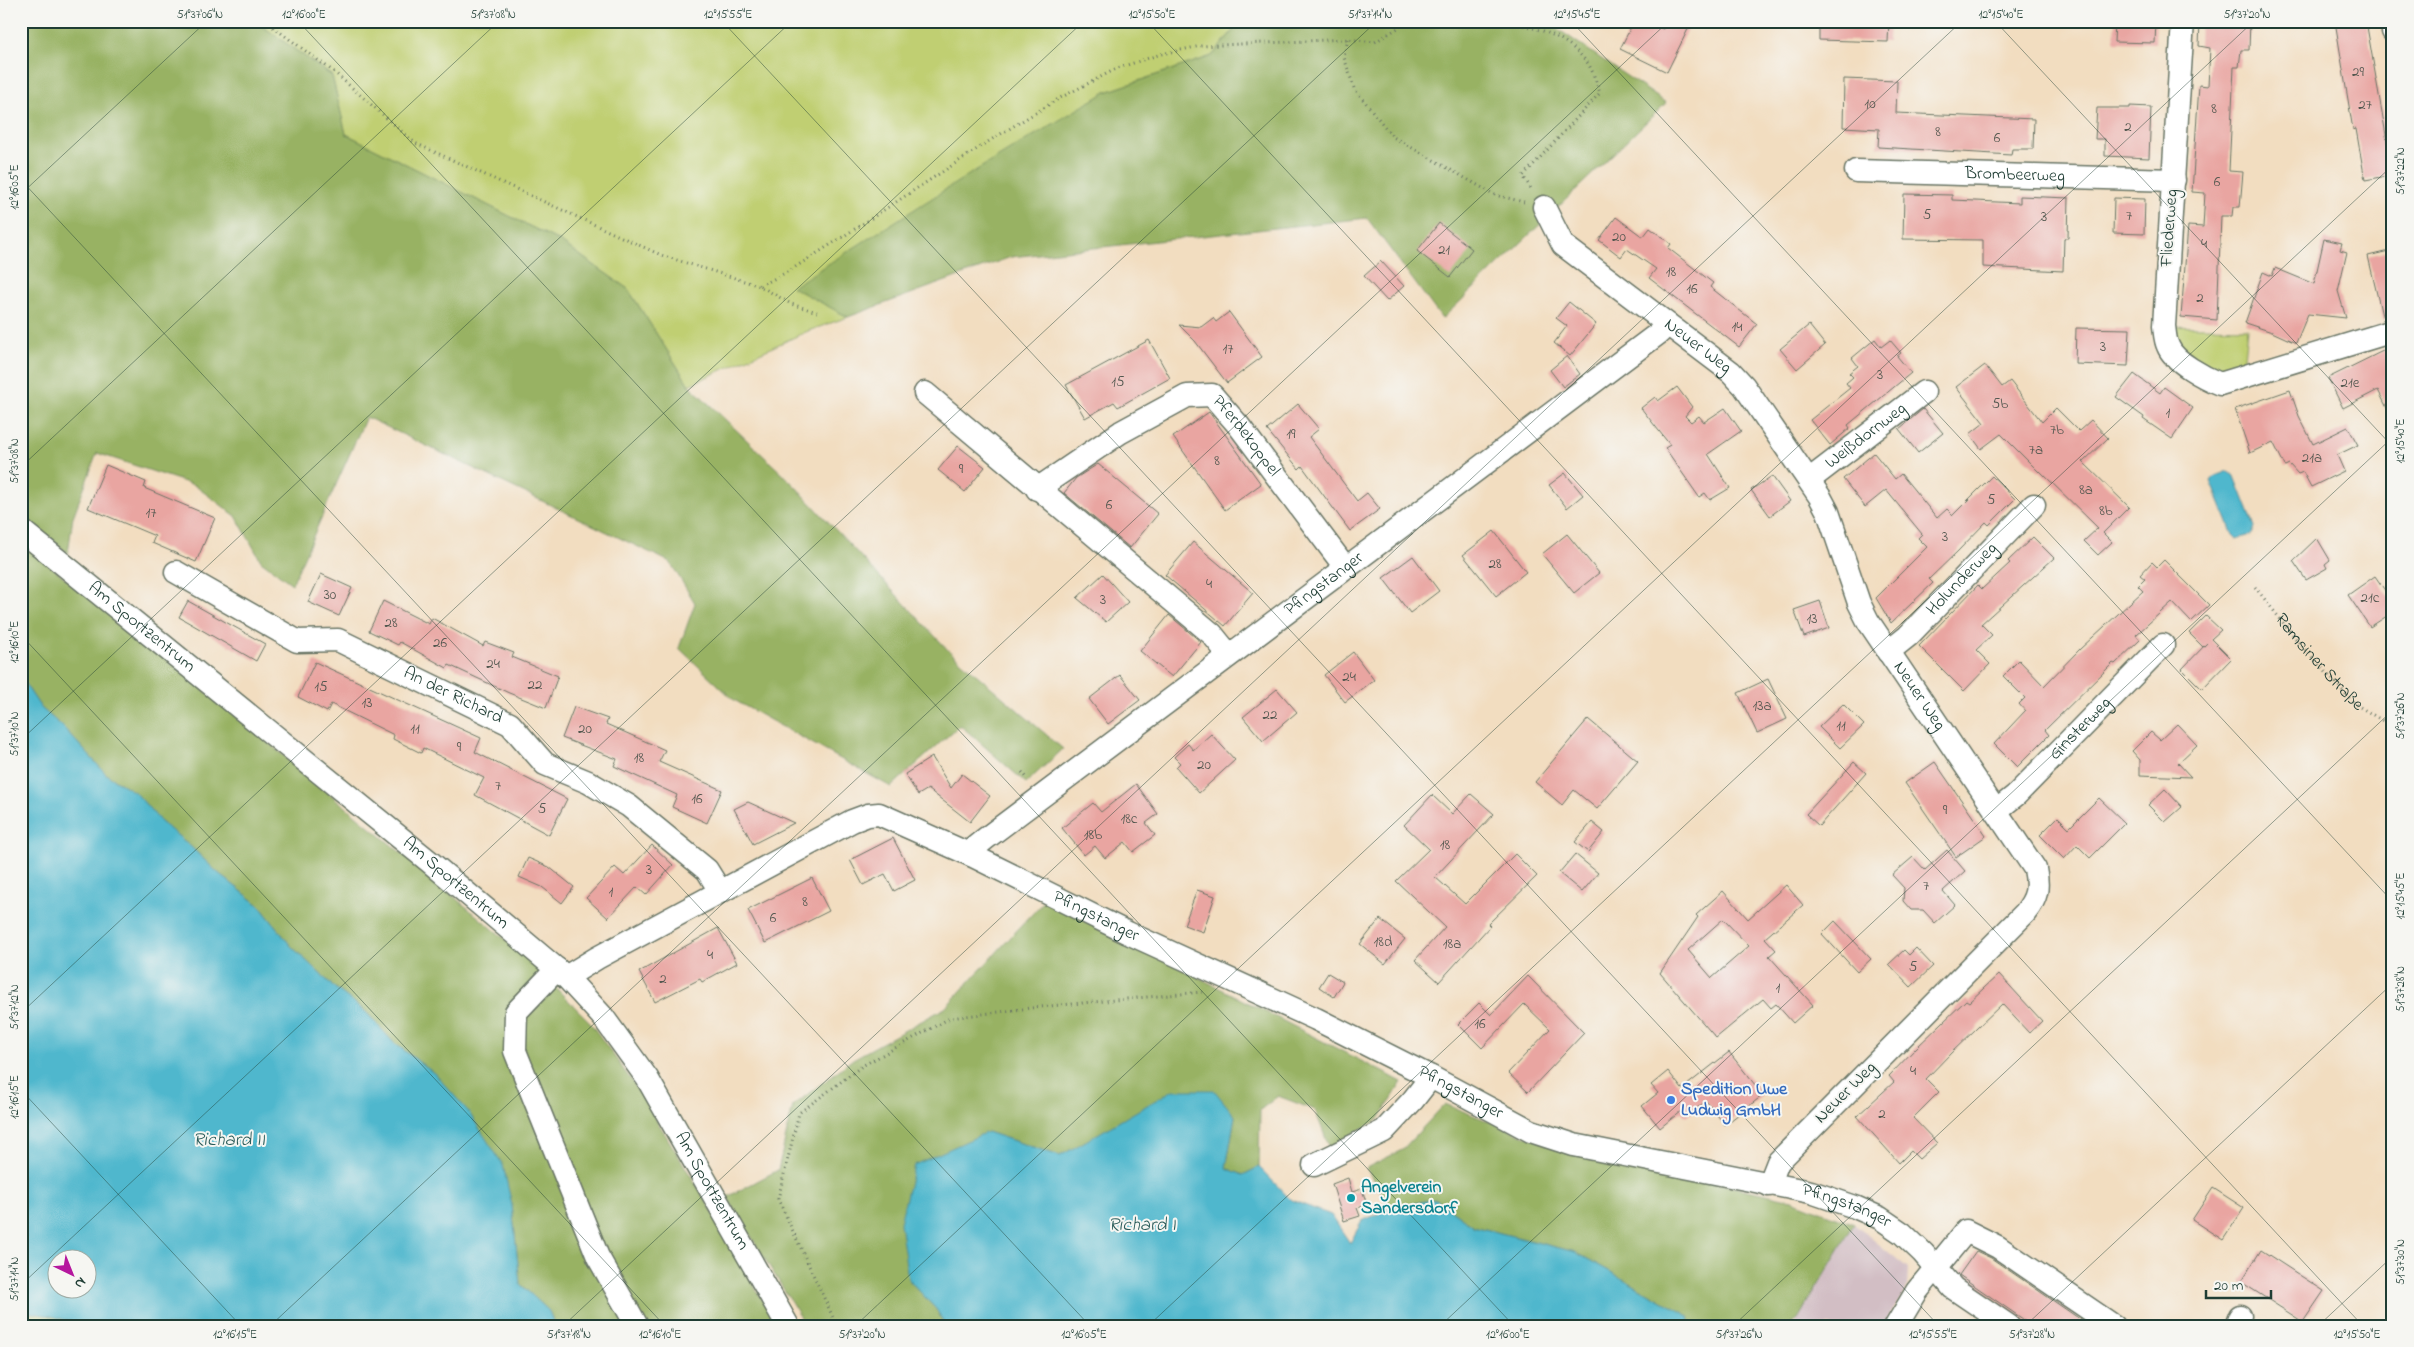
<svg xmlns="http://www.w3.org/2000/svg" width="2414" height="1347" font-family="'Indie Flower',sans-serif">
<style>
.industrial{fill:#d2bec4}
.green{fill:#c0cf72;stroke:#708653}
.forest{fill:#98b264;stroke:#5c784c}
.water{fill:#4fb7cd;stroke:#377a80;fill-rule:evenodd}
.building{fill:#e9a5a1;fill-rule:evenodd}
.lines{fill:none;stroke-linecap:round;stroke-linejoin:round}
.minor-casing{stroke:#697565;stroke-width:25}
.path{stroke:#697565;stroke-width:3;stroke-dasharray:1 4;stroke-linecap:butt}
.minor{stroke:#fff;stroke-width:22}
.ticks{fill:none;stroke:#1f3d34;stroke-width:1;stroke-opacity:0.45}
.shop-dot{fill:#3f7fe0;stroke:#f6f6f2;stroke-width:2}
.culture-dot{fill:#0f9aa8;stroke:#f6f6f2;stroke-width:2}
.labels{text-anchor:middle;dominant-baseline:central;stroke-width:4;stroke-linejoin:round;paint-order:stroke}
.number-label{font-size:15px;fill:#52574f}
.street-label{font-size:18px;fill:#1f3d34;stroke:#f6f6f2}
.shop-label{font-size:18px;font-weight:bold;fill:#366cbe;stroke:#f6f6f2;text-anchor:start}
.culture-label{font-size:18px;font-weight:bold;fill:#0d838f;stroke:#f6f6f2;text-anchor:start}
.water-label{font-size:19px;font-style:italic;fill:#2b5c5a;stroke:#f6f6f2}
.neatline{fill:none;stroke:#1f3d34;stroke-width:2}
.ticks-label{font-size:12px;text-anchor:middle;fill:#1f3d34}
</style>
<rect width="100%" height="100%" fill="#f6f6f2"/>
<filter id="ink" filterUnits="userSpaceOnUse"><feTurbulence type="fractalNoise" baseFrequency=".02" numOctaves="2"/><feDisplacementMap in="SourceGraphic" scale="10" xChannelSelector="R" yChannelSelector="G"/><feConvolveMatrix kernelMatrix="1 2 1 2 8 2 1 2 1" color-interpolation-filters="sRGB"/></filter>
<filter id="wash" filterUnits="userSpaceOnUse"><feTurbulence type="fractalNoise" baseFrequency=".0096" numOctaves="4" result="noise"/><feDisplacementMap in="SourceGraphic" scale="20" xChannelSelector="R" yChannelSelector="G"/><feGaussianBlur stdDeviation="1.12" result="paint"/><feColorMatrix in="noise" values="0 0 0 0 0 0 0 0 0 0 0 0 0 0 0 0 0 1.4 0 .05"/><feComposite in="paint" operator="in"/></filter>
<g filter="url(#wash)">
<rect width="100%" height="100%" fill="#f2ddc0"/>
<path class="industrial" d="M1854,1224l54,44 -1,20 -24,38h-89z"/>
<path class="green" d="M255,21h986l-29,35 -106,36 -313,195 55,30 -40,14 -119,54 -61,-96 -67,-47 -215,-108 -14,-58z
M2164,326l83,2 -5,51 -40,-3z
M21,1311l30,5 36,10h-66z"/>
<path class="forest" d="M21,21h234l77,55 14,58 215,108 67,47 61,96 104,99 155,166 115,99 -37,34 -66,-58 -69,62 -157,-87 -55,-52 16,-45 -25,-41 -304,-145 -74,167 -31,-23 -25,-45 -42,-31 -97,-32 -24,64 -5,36 -47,-38z
M1241,21h305l120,82 -224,216 -75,-101 -356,39 -163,60 -56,-30 178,-113 136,-82 106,-36z
M21,542l221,179 275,228 72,72 47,66 69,112 72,127h-222l-6,-15 -29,-27 -8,-79 -77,-131 -42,-32 -27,-30 -31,-24 -44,-42 -32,-41 -42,-33 -29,-28 -27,-22 -25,-29 -29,-18 -44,-48 -22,-19 -20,-30z
M1046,899l356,183 -23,37 -50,28 -14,-37 -37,-14 -18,14 -1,57 -16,8 -17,-7 9,-52 -135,18 -40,22 -73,-24 -79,147 28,30 10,17h-140l-79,-129 51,-27 15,-64 60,-47 92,-51z
M1445,1104l106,42 241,54 62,24 -56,95 -11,7h-96l-2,-10 -114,-64 -102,-26 -37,-27 -45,9 -25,-40 36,-18z"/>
<path class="water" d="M2228,471l6,3 21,53 -4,8 -14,4 -4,-4 -22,-54 4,-5z
M21,678l20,30 22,19 44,48 29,18 25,29 27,22 29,28 42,33 32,41 44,42 31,24 27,30 42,32 33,37 35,54 9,40 8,79 29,27 6,15h-468l-36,-10 -30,-5zM58,1260h30v30h-30z
M1173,1090h41l21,26 -9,52 17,7 16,-8 32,33 40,15 19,28 12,-22 29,-13 45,-9 37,27 102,26 114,64 2,10h-745l-10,-17 -28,-30 -8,-56 14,-58 73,-33 73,24z"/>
<g id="blocks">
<path class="building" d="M1634,21h13l16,8 3,-8h26l-25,51 -47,-23z
M1819,21h70l-1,21 -69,-2z
M2115,21h41l-1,22 -41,-1z
M2200,21h50l-1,29h-8l-2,17h-5l-5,104 14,1 -3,35h-7l-1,9h-11l-4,104 -36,-3 7,-91 15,1 2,-34 -13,-1 7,-107 9,1 2,-38 -11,-2z
M2335,21h31l27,154 -28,5 -9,-51 -3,1z
M1844,79l53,2 -1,32 138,6 -1,30h-21l-1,6 -133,-8 1,-18 -36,-2z
M2130,106l21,1 -2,51 -44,-2v-17h-10l2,-31h33z
M1904,194l48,1v5l68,3v-7l49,2 -1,40h-4l-1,33 -80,-4v-27l-80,-1z
M2114,198l31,1 -1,35 -31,-1z
M1616,217l27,20 7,-9 21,16 -3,4 45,35 -3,4 47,37 -18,23 -90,-69 7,-9 -29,-20 -6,8 -22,-17z
M1439,223l33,26 -22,28 -33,-26z
M2324,239l18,4 -2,7 7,2 -9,39 8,27 -38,-4 -12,29 -24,-11 -27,-9 18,-51 9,4 3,-8 39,16z
M2393,250v68l-10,2 -15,-64z
M1381,261l23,25 -17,15 -23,-25z
M1569,302l27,22 -26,32 -16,-13 13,-17 -11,-8z
M1229,312l33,45 -35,26 -32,-42 -16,-16 22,2 12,-9 3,4z
M1809,325l16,20 -28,24 -17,-20z
M2076,328l54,1 -2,37 -53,-2z
M1875,339l6,8 9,-7 11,13 -4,3 14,17 -63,52 2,3 -20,17 -20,-25 40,-32 -4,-5 7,-6 -4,-4 9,-7 -6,-8z
M1149,340l21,38 -52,29 -4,-5 -29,16 -19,-33z
M2393,346v74l-15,-30 -35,18 -15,-30z
M1567,356l13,18 -17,13 -13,-17z
M1985,365l17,22 8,-6 32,41 14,-14 23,23 12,-11 17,18 -25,24 46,45 -26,26 9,9 -14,13 -14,-14 14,-13 -58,-57 -1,1 -38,-38 -20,15 -11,-15 14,-11 -28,-36z
M2134,374l26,19 4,-6 29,21 -21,31 -29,-20 1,-2 -28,-20z
M1677,387l15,20 -7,9 6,6 8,-6 5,6 21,-14 16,23 -33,23 22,34 -20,12 -5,-7 -6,4 -34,-49 5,-3 -29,-37 14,-11 3,4z
M2290,390l9,26 14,28 35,-17 10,18 -21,10 7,16 -33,16 -8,-15 -5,2 -9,-10 -4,2 -12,-24 -23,11 -15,-44z
M1298,404l21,25 -10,8 48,64 10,-8 13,16 -30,22 -48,-65 -3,3 -32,-39z
M1923,409l20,24 -25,20 -19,-24z
M1209,412l52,72 -36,26 -52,-73z
M958,446l27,21 -20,25 -27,-22z
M1874,453l21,26 6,-5 36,44 10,-9 6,6 39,-39 23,23 -26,26 -3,-3 -28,29 -29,28 4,4 -42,40 -15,-25 51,-51 -9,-9 4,-4 -36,-44 -21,17 -22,-28z
M1098,464l60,50 -28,34 -66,-55 12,-15z
M106,465l40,17 -2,6 71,30 -19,44 -44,-19 3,-7 -67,-28z
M1565,473l18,22 -16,13 -18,-23z
M1772,476l18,25 -20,15 -19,-26z
M1494,531l32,41 -30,24 -33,-41z
M1567,534l32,39 -25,20 -32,-39z
M2033,537l21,21 -73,66 11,11 -16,15 14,14 -26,27 -45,-45 59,-61 4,4 28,-26 -2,-2z
M2317,538l13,22 -5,4 2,4 -21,12 -13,-19z
M1193,542l60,51 -28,33 -60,-51z
M1413,556l26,35 -29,22 -27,-35z
M2164,560l45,45 -18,17 -19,-20 -36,33 4,5 -25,24 -2,-1 -68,67 4,5 -32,32 -23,-23 31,-33 -6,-7 6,-6 -22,-22 16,-16 25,26 36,-37 63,-58 -5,-5 7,-7 -5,-4 12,-13 5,5z
M321,574l31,14 -13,28 -31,-14z
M1103,574l25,28 -22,20 -29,-24z
M2375,576l18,26v10l-23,15 -22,-32z
M188,601l77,43 -9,17 -77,-44z
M383,601l46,23 3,-6 51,28 2,-4 29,11 -2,4 46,19 -12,32 -37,-15 -60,-28 -2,3 -47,-26 -2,3 -29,-14z
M1820,601l9,27 -25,9 -10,-27z
M1169,615l32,27 -29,35 -32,-26z
M2206,616l15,14 -10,9 20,20 -29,30 -20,-20 25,-26 -4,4 -14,-14z
M1353,652l21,28 -29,22 -21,-27z
M315,662l166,76 -6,14 92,47 -18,36 -74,-40 9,-17 -61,-30 -2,5 -28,-14 1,-4 -63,-31 -4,8 -29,-15z
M1120,675l20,25 -32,24 -19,-25z
M1768,679l19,40 -30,14 -19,-40z
M1277,689l20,23 -34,29 -20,-24z
M1843,704l21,21 -24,23 -21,-21z
M574,707l34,12 -2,5 59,26 -6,12 63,28 -15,33 -35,-16 5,-12 -63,-29 3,-7 -55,-21z
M1588,719l50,42 -41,48 -23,-19 -12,15 -27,-23z
M2177,724l20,21 -19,18 13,14 -51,-2v-15l-8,-9 19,-19 9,8z
M1211,734l24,26 -36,33 -23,-26 4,-4 -6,-6 14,-13 5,6z
M932,757l19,31 11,-14 28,22 -20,26 -42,-33 -10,6 -13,-21z
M1854,762l12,11 -47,53 -13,-12z
M1935,762l51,74 -30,21 -51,-74z
M1136,784l22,30 -12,9 9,12 -22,17 -8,-10 -20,16 -10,-12 -11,9 -22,-27 31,-25 8,9z
M2165,789l17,18 -17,15 -17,-17z
M1471,794l23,20 -59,63 30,27 50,-50 22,22 -49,48 2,2 -51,56 -24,-22 30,-33 -49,-46 33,-32 -25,-24 28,-30 20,19z
M2099,798l26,25 -35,35 -13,-13 -13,14 -24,-24 18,-18 11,11z
M748,802l46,21 -41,21 -19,-35z
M1592,822l12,10 -16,20 -13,-10z
M893,838l22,42 -21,11 -9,-17 -22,11 -13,-25z
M652,845l21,20 -27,30 -9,-8 -29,31 -22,-20 29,-31 9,8z
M1947,850l18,21 -22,20 12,14 -20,18 -12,-13h-12l-8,-9 1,-13 -12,-13 21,-18 12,13z
M1575,854l23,19 -16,19 -23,-19z
M528,858l21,9 25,20 -12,16 -20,-16 -23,-10z
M812,878l17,33 -64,32 -17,-33z
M1786,885l17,20 -38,33 11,12 -7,6 44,49 -20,18 -17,-19 -5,4 -8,-9 -47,39 -56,-65 38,-56 -2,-2 27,-24 25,28zM1723,919l26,27 -37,32 -24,-28z
M1197,890l18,6 -12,36 -19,-7z
M1380,919l25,20 -20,25 -25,-20z
M1835,921l36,38 -14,13 -35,-38z
M718,928l19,35 -35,19 -2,-3 -45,23 -16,-30z
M1916,948l17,18 -22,21 -22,-23 15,-14 5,5z
M1328,973l15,9 -9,15 -15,-10z
M1999,974l43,47 -13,12 -27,-29 -51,49 -25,26 13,13 -26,26 24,25 -18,16 -8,-8 -12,12 -42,-47 37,-34 -5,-6 28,-29 49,-47 3,2z
M1528,976l56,57 -56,59 -20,-19 42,-44 -26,-25 -42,44 -24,-24 21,-21 12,12z
M1729,1052l34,43 -38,30 -19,-24 -20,16 -5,-6 -21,17 -18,-22 16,-13 -7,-8 17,-14 14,18z
M1348,1178l4,14 10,-3 5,16 -10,3 3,8 -16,5 -12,-37z
M2213,1188l31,20 -21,32 -31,-20z
M2261,1250l63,41 -21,31 -62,-40z
M1976,1251l15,7 99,68h-57l-74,-51z"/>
</g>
</g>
<g filter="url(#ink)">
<use href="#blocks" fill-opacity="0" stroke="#697565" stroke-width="1"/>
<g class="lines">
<defs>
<g id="minor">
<path d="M2183,21l-19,305c1,7 1,14 4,20 6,16 37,32 52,38l173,-53"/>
<path d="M2391,21l2,10"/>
<path id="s2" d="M1856,171l318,9"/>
<path id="s3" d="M1544,207l19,38 168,127 13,14 76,111 8,15 31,91 9,18 167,248c4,19 2,29 -10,44l-247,249 -9,23"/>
<path d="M925,393l287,241 17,21"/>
<path id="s4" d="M1809,480l115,-88"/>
<path id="s5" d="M1037,489l84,-57 66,-36 25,-1 27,31 106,141"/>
<path id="s6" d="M21,530l409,332 136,115 37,40 44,61 141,248"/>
<path id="s7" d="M176,572l121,69 41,-1 172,84 35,40 43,18 41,24 78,64 13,21"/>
<path id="s8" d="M1888,652l20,-16 126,-131"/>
<path id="s9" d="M1996,811l20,-16 147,-150"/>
<path id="s10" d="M971,855l3,-7 11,-9 674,-506 8,-8"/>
<path d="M557,969l-41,43 -1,39 83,206 39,69"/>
<path id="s11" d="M566,977l31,-19 255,-137 16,-6 11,-1 92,41 157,78 188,86 115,58 100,54 43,14 237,47 44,15 25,11 22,15 21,20 30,35 56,38"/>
<path d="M1314,1165l70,-34 29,-31 18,-23"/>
<path d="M1896,1326l21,-35 49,-60 32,16 116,79"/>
<path d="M2236,1326l4,-10"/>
</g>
</defs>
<use href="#minor" class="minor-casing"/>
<g class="path">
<path d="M265,21l69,51 81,71 246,112 99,31 31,18 26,8"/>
<path d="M1504,21c33,7 60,13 82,40 7,8 10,22 14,32l-77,83 9,14"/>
<path d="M1348,39l-4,18 10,31 39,49 102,58 29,7"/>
<path d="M760,286l29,-15 52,-33 153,-100 66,-40 58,-30 43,-14 40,-8 147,-7 27,3 23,-14 6,-7"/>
<path id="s1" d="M2255,587l45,57 55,60 28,17 10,-2"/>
<path d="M1022,772l6,7"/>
<path d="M837,1326l-59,-127 21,-86 63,-47 88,-48 89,-11 163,-15"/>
</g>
<use href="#minor" class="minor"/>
</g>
</g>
<path class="ticks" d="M298,21l1216,1305M722,21l1217,1305M1147,21l1216,1305M1571,21l822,881M1995,21l398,426M21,180l1069,1146M21,194l186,-173M21,467l478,-446M21,635l644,691M21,740l771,-719M21,1013l1063,-992M21,1090l220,236M21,1285l1356,-1264M270,1326l1399,-1305M563,1326l1399,-1305M855,1326l1399,-1305M1148,1326l1245,-1161M1440,1326l953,-889M1733,1326l660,-616M2025,1326l368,-343M2318,1326l75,-70"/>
<circle class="shop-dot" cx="1671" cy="1100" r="5"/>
<circle class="culture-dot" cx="1351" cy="1198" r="5"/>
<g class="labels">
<g class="number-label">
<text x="2358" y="72">29</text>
<text x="1870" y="104">10</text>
<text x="2365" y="105">27</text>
<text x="2214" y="109">8</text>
<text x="2128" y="127">2</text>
<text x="1938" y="132">8</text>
<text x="1997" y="138">6</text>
<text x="2217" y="182">6</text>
<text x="1927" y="215">5</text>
<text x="2129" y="216">7</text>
<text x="2044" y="217">3</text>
<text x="1619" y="237">20</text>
<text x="2204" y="244">4</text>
<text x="1444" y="250">21</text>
<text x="1671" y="272">18</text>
<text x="1692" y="289">16</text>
<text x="2200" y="298">2</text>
<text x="1737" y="327">14</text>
<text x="2103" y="347">3</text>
<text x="1228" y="349">17</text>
<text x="1880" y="375">3</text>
<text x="1118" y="382">15</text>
<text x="2350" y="383">21e</text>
<text x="2000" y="404">5b</text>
<text x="2168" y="413">1</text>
<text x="2057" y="430">7b</text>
<text x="1291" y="434">19</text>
<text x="2036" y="450">7a</text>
<text x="2312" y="458">21a</text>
<text x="1217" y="461">8</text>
<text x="961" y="469">9</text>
<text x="2086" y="490">8a</text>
<text x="1991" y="500">5</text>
<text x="1109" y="505">6</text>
<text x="2106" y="511">8b</text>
<text x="151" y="513">17</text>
<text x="1945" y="537">3</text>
<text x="1495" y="564">28</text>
<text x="1209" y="584">4</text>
<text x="330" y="595">30</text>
<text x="2370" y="598">21c</text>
<text x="1103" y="600">3</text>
<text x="1812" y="619">13</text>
<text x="391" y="623">28</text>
<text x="440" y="643">26</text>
<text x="493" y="664">24</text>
<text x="1349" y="677">24</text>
<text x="535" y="685">22</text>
<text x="321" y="687">15</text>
<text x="367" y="703">13</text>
<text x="1762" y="706">13a</text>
<text x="1270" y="715">22</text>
<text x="1841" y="726">11</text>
<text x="415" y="729">11</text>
<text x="585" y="729">20</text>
<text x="459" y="747">9</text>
<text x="639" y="758">18</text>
<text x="1204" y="765">20</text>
<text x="498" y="786">7</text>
<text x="697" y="799">16</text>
<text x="542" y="809">5</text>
<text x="1945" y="810">9</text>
<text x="1129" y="819">18c</text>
<text x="1093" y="835">18b</text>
<text x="1445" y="845">18</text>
<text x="649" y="870">3</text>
<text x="1926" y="886">7</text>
<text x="611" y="892">1</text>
<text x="805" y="902">8</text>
<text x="773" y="918">6</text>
<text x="1383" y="942">18d</text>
<text x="1452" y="944">18a</text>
<text x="710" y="955">4</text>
<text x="1913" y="967">5</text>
<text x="663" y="979">2</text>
<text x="1778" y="988">1</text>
<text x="1480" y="1024">16</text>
<text x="1913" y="1071">4</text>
<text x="1882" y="1114">2</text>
</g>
<g class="street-label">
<text stroke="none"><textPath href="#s2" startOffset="159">Brombeerweg</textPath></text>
<text transform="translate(2170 228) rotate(-86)">Fliederweg</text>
<text stroke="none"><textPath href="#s3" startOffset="211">Neuer Weg</textPath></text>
<text stroke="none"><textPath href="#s4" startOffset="72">Weißdornweg</textPath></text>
<text stroke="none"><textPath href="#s5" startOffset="255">Pferdekoppel</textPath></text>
<text stroke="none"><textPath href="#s8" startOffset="104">Holunderweg</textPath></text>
<text stroke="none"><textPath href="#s10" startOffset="446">Pfingstanger</textPath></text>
<text stroke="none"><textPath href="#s6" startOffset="155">Am Sportzentrum</textPath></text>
<text stroke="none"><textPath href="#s1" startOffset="99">Ramsiner Straße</textPath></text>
<text stroke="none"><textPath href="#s7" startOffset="308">An der Richard</textPath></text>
<text stroke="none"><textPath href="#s3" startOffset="631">Neuer Weg</textPath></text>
<text stroke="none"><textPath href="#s9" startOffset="118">Ginsterweg</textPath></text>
<text stroke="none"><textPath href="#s6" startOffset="560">Am Sportzentrum</textPath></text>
<text stroke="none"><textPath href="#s11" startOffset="594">Pfingstanger</textPath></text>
<text transform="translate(1846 1093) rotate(-45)">Neuer Weg</text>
<text stroke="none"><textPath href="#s11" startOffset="999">Pfingstanger</textPath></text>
<text stroke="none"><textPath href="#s6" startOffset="965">Am Sportzentrum</textPath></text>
<text stroke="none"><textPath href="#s11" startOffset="1404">Pfingstanger</textPath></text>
</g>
<g class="shop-label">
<text x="1681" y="1090">Spedition Uwe<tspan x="1681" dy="21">Ludwig GmbH</tspan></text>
</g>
<g class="culture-label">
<text x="1361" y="1188">Angelverein<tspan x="1361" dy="21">Sandersdorf</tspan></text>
</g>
<g class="water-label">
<text x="229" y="1140">Richard II</text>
<text x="1142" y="1225">Richard I</text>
</g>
</g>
<rect width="2414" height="1347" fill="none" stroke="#f6f6f2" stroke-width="55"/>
<g transform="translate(72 1274) rotate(137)"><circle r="24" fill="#f6f6f2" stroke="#a0aca6"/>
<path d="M0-4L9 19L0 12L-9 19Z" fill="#b5179e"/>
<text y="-8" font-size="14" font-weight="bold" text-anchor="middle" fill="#1f3d34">N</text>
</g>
<path d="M2206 1290v8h65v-8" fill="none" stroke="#1f3d34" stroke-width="2.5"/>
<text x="2214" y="1290" font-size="15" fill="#1f3d34" stroke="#f6f6f2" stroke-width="4" paint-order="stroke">20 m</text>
<rect x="28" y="28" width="2358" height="1292" class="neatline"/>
<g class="ticks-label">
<text x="200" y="18">51°37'06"N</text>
<text x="304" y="18">12°16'00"E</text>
<text x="493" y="18">51°37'08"N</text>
<text x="728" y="18">12°15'55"E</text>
<text x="1152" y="18">12°15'50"E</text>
<text x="1370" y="18">51°37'14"N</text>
<text x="1577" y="18">12°15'45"E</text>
<text x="2001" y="18">12°15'40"E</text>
<text x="2247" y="18">51°37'20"N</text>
<text transform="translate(2400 171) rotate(-90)" y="4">51°37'22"N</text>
<text transform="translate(14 187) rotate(-90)" y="4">12°16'05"E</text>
<text transform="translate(2400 441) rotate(-90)" y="4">12°15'40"E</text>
<text transform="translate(14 461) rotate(-90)" y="4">51°37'08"N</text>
<text transform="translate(14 642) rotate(-90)" y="4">12°16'10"E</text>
<text transform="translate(2400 716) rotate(-90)" y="4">51°37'26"N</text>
<text transform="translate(14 734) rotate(-90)" y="4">51°37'10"N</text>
<text transform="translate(2400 896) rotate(-90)" y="4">12°15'45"E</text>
<text transform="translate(2400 989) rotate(-90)" y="4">51°37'28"N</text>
<text transform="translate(14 1007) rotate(-90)" y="4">51°37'12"N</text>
<text transform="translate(14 1097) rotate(-90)" y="4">12°16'15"E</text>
<text transform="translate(2400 1262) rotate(-90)" y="4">51°37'30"N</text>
<text transform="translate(14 1279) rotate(-90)" y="4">51°37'14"N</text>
<text x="235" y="1338">12°16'15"E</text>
<text x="569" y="1338">51°37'18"N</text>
<text x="660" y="1338">12°16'10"E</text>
<text x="862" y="1338">51°37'20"N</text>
<text x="1084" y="1338">12°16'05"E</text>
<text x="1508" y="1338">12°16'00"E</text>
<text x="1739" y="1338">51°37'26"N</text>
<text x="1933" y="1338">12°15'55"E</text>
<text x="2032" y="1338">51°37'28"N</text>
<text x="2357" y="1338">12°15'50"E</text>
</g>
</svg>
